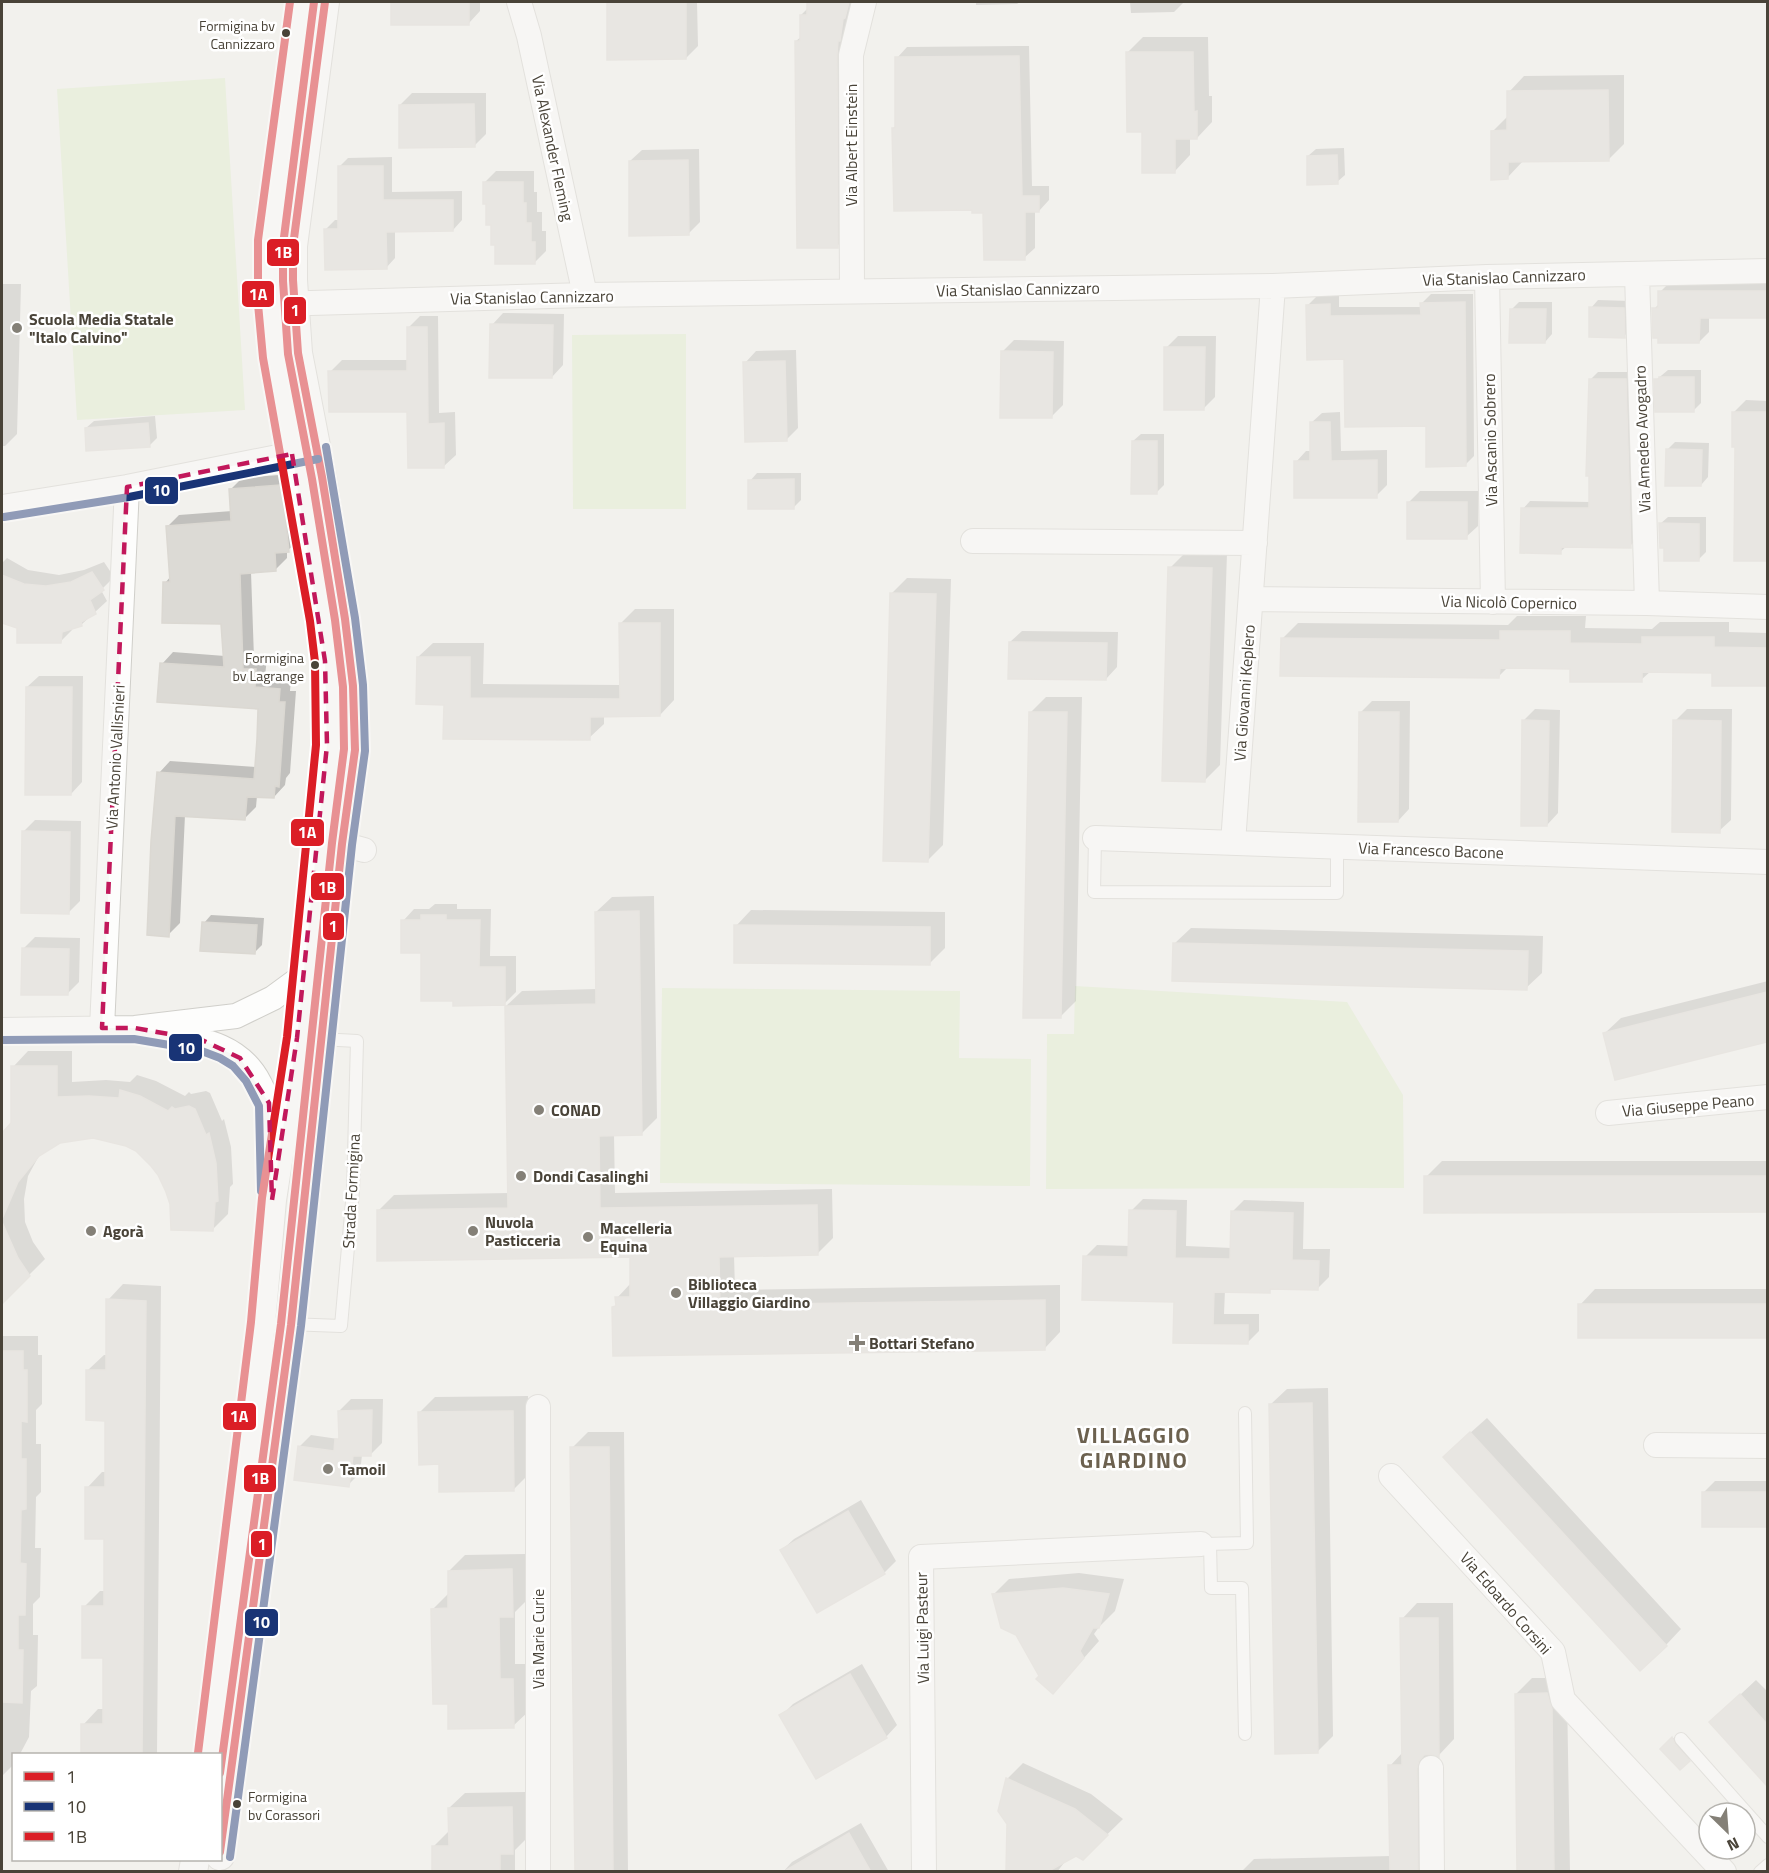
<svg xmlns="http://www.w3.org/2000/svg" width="1769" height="1873" font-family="'Titillium Web',sans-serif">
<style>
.green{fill:#dfedcd}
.shadow{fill:#0003}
.building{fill:#dcdad5;stroke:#dbd8d2;stroke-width:1.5}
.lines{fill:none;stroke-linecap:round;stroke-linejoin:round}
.service-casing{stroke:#d0cfca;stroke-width:14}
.minor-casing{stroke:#d0cfca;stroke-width:26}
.tertiary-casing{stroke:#d0cfca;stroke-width:30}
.service{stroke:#fdfdfc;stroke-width:12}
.minor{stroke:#fdfdfc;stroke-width:24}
.tertiary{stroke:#fdfdfc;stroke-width:28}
.bus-1-casing{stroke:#fff;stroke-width:12}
.bus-2-casing{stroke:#fff;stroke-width:12}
.bus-3-casing{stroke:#fff;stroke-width:12}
.bus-4-casing{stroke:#fff;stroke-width:12}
.bus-1{stroke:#db1e26;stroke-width:8}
.bus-2{stroke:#193476;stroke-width:8}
.bus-3{stroke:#db1e26;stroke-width:8}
.bus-4{stroke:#db1e26;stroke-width:8}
.marked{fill:none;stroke:#c2185b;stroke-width:4.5;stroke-dasharray:12 8;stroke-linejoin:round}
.bus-dot{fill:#494338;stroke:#fff;stroke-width:2}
.poi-dot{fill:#848077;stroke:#fff;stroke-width:2}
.labels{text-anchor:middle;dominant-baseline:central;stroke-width:5;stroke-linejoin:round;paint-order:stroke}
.bus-label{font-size:14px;fill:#494338;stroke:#fff;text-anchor:end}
.street-label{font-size:16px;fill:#494338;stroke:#fff}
.poi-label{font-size:16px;font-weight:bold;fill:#494338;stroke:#fff;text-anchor:start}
.district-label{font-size:22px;font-weight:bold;letter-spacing:1.5px;fill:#6c614f;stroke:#fff}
.line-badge{stroke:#fff;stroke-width:2}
.badge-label{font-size:16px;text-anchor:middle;font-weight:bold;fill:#fff}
</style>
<rect width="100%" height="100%" fill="#f2f1ed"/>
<path class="green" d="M225,78l20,332 -168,10 -20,-331z
M686,334v175h-113l-1,-174z
M1075,986l272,16 56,93 1,93 -358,1 1,-155h27z
M662,988l298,3 -1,67 72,1 -1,127 -370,-3z"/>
<path class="shadow" d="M392,2h88v9l-11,12 -76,1z
M609,2h88l1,44 -12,12 -77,1z
M808,2h52l-7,229 -16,15 -41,-205 5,-4v-22l7,-7z
M976,2h44l-3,2 -41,1z
M1130,2h54l-10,10 -43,1z
M1143,37h65l1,59h3v26l-15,16h-7v17l-15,16 -32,-41 -16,-77z
M1029,46l3,140h17v14l-10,11h-4v37l-11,10 -39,-47 -12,-3 -80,-80 4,-3v-67l10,-11z
M1624,75v69l-16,16 -85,1 -16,17 -14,-47 16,-16v-23l15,-16z
M412,93h74v41l-12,12 -74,-41z
M1344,148l1,27 -8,7 -29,-26 8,-7z
M699,149l1,73 -12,12 -58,-73 12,-11z
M392,157v35l70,-1v29l-9,10h-58v28l-9,10 -60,-39 9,-9h5l-1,-53 9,-9z
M496,171h38v21h3v20h5v19h4v20l-12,12 -37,-19 -13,-61z
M1670,282h98v35l-59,-1v16l-10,10 -45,-33 6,-6v-11z
M2,284h19l-4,150 -12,12h-3z
M1431,294h42l1,162 -9,9 -37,-41 -82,-66 -38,-53 9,-9h22v11h83v-4z
M1598,300l33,1 1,28 -8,7 -33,-28z
M1519,302h33v32l-7,8 -34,-32z
M503,313l61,1 -1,51 -11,12 -60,-52z
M420,316h18l1,97 16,-1 1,43 -12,11 -35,-56 -79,-38 12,-12h66v-32z
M1178,336h38l-1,61 -12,12 -37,-61z
M1014,340l50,1 -1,64 -12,12 -49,-65z
M796,350l2,78 -12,12 -41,-77 11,-12z
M1668,370h33v33l-8,8 -37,-31z
M1598,372h35l5,166 -8,8h-63l-7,6 -37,-43 7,-8 60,1v-122z
M1746,400l22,1v158h-32l1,-113 -3,-34z
M1340,412l1,39 46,-1v35l-11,11 -80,-34 10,-11h5v-28l11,-10z
M155,416l2,22 -8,8 -63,-18 8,-7z
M1141,434h23v51l-8,8 -23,-52z
M1675,442l34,1 -1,34 -7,8 -34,-35z
M757,473h44v27l-8,8 -43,-27z
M291,474l9,65 -13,12v7l-11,11 -25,3 3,86h13l-2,18 26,2 -1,13h6l-6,82 -4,5 -1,7 -11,12 -17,-1 -1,11 -12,12 -59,-4 -5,108 -12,12 -9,-162 11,-12 86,6 3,-60 -97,-43 11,-12 52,4 -2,-34 -58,-39 6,-7 -3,-50 11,-11 53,-4 -1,-22 11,-11z
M1420,491h58v35l-12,11 -58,-34z
M1668,517h38v35l-8,8 -38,-36z
M1186,552l41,1 -7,212 -15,15 -35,-212z
M7,558l21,12 31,5 25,-5 20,-8 10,15 -13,13 6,11 -26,24 -8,2 -1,3 -11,11 -59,-20v-58z
M907,578l44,1 -8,266 -16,16 -35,-268z
M635,609h39v91l-14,15h-56v9l-15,14 -144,-35 -27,-46 15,-14h51l-1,41 138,1v-62z
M1517,616h69l-1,12 67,1 8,-7h69v10l39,1v52l-55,-1v-13h-62l-10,9 -70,-12 -63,-1 -9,9 -217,-37 16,-16 210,2z
M1022,631l96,1 -1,35 -11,12 -96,-37z
M39,676h44l-1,106 -11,12 -44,-107z
M1046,697h36l-6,304 -16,16 -30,-304z
M1372,701h38l-1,108 -11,12 -37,-109z
M1535,709l25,1 -2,103 -11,12 -24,-104z
M1687,709h45l-1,111 -12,11 -44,-110z
M35,820l46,1 -1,80 -12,12 -45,-81z
M654,896l3,222 -16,16h-27l1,59 217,-4 1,49 -16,16 -83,1 1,35 325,-5v47l-15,16 -431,-41 3,-3v-6l14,-15v-28l-253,-44 16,-16 115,-2 -3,-187 16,-15 75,-2 -1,-77 16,-15z
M435,904h22v5h34l-1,47h26v36l-12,12 -49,-5 -52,-78 11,-12h15z
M751,910l194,2v36l-16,16 -193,-38z
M211,915l53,3 -2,27 -8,8 -50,-30z
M1191,928l352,8 -1,37 -16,15 -351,-45z
M35,937l45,1 -1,44 -12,12 -44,-45z
M1768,981v59l-152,38 -11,-45 16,-15z
M28,1051h44v31l34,-2 24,2 7,-7 19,6 29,15 4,-4 2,2 15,-3 4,2 12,28 2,-2 7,28 2,37 -3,3 -2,27 -16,16 -41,-26 -6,-21 -13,-18 -16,-15 -32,-12 -34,1 -21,8 -8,5 -13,24 -4,23 1,23 8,20 12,17 -43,43v-165l10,-13 1,-57z
M1442,1161h326v50h-342v-34z
M1143,1199l44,1 -1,46 46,2v-36l12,-12 60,2 -1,47h27l-1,28 -12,12 -44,-1 -4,3 -44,-1 -1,24h35v17l-12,12 -72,-2 1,-40 -91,-44 12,-12 33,1 1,-35z
M123,1284l38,2 -4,468h-75l1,-29 15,-16h6l1,-52 -21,-50 16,-16h5l1,-53 -19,-50 15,-16h4l1,-53 -19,-49 16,-15h3l1,-55z
M1595,1289h173v47l-188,1v-32z
M2,1336h36v19h4v49l-6,6v34h5v48l-5,5 -1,51h6l-1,49 -7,7v31h5l-1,51 -6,5 -2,46 -9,17h-6v10l-12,12z
M1328,1388l5,348 -16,16 -46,-348 16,-15z
M528,1396l1,78 -16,16 -73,-27 -21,-50 16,-16z
M351,1399h32l-1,44 -12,12h-8l-2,18 -12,12 -49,-38 12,-12 27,4 2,-3 -1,-25z
M1487,1418l194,211 -15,16 -206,-203z
M588,1432h36l4,440h-52l-4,-424z
M1715,1481h53v44h-64v-33z
M861,1500l35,61 -12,12 -66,38 -36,-61 12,-11z
M527,1554l1,45 -13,13v52h13l1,47 -16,15 -80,-117 16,-16v-22l16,-16z
M1079,1573l45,6 -9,32 -16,16 -5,7 5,7 -31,35 -27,1 -48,-82 16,-16z
M1417,1603h36l1,136 -15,16 -7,-3 1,104 10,16h-202l13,-13 137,-3 -1,-90 13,-14 -1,-133z
M862,1664l35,61 -11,12 -105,-21 12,-12z
M1532,1678h31l4,15 3,179h-52l-2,-178z
M1756,1680l12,12v92l-57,-62z
M1676,1736l2,5 14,16 -12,11 -18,-19z
M1023,1763l68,31 32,25 -40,39 -7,-4 -9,5 -10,13h-50v-93z
M527,1792l1,45 -13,13v22h-81l-1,-25 17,-17 -1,-22 16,-15z
M861,1823l28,49h-106l9,-10z"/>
<path class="building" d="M391,2h78v23h-78z
M607,2h79v57l-79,1z
M807,2h42l-4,16 -2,1 -3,22h-2l-1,14 1,193h-41l-2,-207h5v-26h7z
M1126,52h67l1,60 3,-1v28h-22v34h-33v-41h-15z
M1019,56l3,140h17v16h-14v48h-41l-1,-47h-11v-3l-78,1 -2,-83h3v-71z
M1608,90l1,71 -101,1v17l-17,1v-49l16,-1v-39z
M474,104l1,43 -76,1v-43z
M1337,155l1,29 -31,1v-29z
M688,160l1,75 -60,1v-75z
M338,166h45v34h70v31l-67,1 1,37 -62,1 -1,-41h14z
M483,182h40v21h3v20h5v19h4v22h-40v-19h-4v-20h-5v-21h-3z
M1658,291h109v27h-67l-1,25h-41v-5h-5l-1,-30h6z
M1465,302l1,164 -40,1v-41l-81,1 -1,-68 -37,1 -1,-55 24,-1v12l91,-1 -1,-12z
M1589,307l35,1 1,30 -36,-1z
M1510,309h36l-1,34h-36z
M490,324l63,1 -1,53h-63z
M407,327h20l1,97 16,-1v45h-36l-1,-56h-78l-1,-41h79z
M1164,347h41l-1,63h-40z
M1001,351l52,1 -1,66h-52z
M785,361l2,80 -42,1 -2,-80z
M1659,377h35v35h-39l-1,-33h5z
M1589,379h37l5,169 -70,-1v7l-41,-1 1,-45h68v-32h-3z
M1732,412h35v149h-33l1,-114h-3z
M1310,422h20l1,39 46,-1v38h-83v-37h16z
M148,423l2,24 -64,4 -1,-23z
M1132,441h25v53h-26z
M1666,449l36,1 -1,36h-36z
M794,479v30h-46v-29z
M280,485l6,37 3,30 -14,1 1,18 -36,3 3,95h13l-1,18 25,2 -1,13h6l-6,85 -4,-1 -1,12 -27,-1 -2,23 -70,-4 -6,121 -22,-2 4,-94 6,-69 97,7 3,-40 1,-30 -101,-7 3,-39 64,4 -3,-43 -59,-1 1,-41h7l-4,-56 65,-5 -2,-32z
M1407,502h60v37h-60z
M1659,523l40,1v37h-35v-13h-4z
M1168,567l44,1 -7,214 -43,-1z
M92,572l12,18 -14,10 6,14 -15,8 1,4 -20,6 -1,11h-44v-15l-15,-5v-48l22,9 22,2 25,-4z
M890,593l46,1 -8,268 -45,-1z
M619,623h41v93l-70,1v23l-147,-1 1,-34 -28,-1 1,-47h53v41l150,1z
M1500,631h70v12l72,1v-7h72v10l53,1v38h-55v-13l-70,-1v10h-72v-13l-70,-1 -1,10 -219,-2 1,-38 219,2z
M1009,642l98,1 -1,37 -98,-1z
M26,687h46l-1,108h-46z
M1029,712h38l-6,306h-38z
M1359,712h40l-1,110h-40z
M1522,720l27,1 -2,105h-26z
M1673,720l48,1 -1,112 -48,-1z
M22,831l48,1 -1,82 -48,-1z
M639,911l3,224 -43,1 1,72 217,-3 1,50 -99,2 1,48 325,-5v50l-432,6 -1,-49 4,-1 -1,-9h15v-40l-253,4v-51l131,-2 -3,-202 91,-2 -1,-92z
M421,915h25v5h34l-1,47h26v38l-52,1v-5h-32v-48h-20v-33h20z
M202,922l55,3 -2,29 -55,-3z
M734,925l196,2v38l-196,-2z
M1173,943l355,8 -1,39 -355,-9z
M22,948l47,1 -1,46h-47z
M1767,992v50l-152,38 -12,-47z
M11,1066h46v31l32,-1 30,2 1,-8 20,6 28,15 4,-4 3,2 14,-3 6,3 11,26 3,-2 7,30 2,38 -3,1 -2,29 -42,-1 -1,-26 -4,-12 -8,-17 -7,-9 -15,-15 -10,-5 -33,-8 -33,5 -21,13 -21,26 -16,37v-86l9,-10z
M1424,1176h343v36l-343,1z
M1129,1210l47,1 -1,47 55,1 1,-48 62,2 -1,47 27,1 -1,29 -48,-1v4l-56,-1 -1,33h35v19l-75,-1 1,-41 -92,-2 1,-44 45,1z
M2,1222l16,36 12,18 -28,28z
M106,1299l40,2 -4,454h-61v-31h22v-66h-21v-52h22v-67h-19v-52h20v-66l-19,-1v-50h20z
M1578,1304h189v34h-189z
M2,1351h21v19h4v52l-6,-1v38h5v50l-5,1 -1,53 6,1 -1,51h-7v35h5l-1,53 -20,-1z
M1312,1403l6,350 -43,1 -6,-350z
M372,1410l-1,46h-18l-4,31 -55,-7 4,-34 36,5 1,-12h4l-1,-28z
M513,1411l1,80 -75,1v-28l-20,1 -1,-53z
M1470,1432l197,214 -27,25 -197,-214z
M570,1447h39l4,425h-38z
M1702,1492h65v35h-65z
M848,1511l37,63 -68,39 -37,-63z
M512,1569l1,48h-14l1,62h13l1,49 -66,1v-25h-15l-2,-95 17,-1v-37z
M1063,1588l46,6 -10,34h-6l-13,23 4,7 -31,36 -17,-15 3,-3 -23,-41 -15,-7 -9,-34z
M1400,1618h38l1,139 -8,-3 -7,1 -5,6 -2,7 1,104h-28l-2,-107h14z
M850,1674l37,64 -71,41 -37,-64z
M1547,1693l5,16 2,163h-37l-2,-178z
M1740,1694l27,30v62l-58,-64z
M1672,1737l3,7 15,17 -10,9 -20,-21z
M1006,1778l69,31 33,26 -25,25 -7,-4 -29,16h-41l1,-48 -9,-13z
M512,1807l1,47h-13v18h-68v-26h17l-1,-38z
M849,1833l22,39h-88z"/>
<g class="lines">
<defs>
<path id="service" d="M1095,838l-1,54 243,1v-46
M261,1323l80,3 12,-135 4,-150 -37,-2
M1205,1544l42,-1 -2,-130
M1210,1544l1,44h31l3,146
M1681,1739l87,98
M1760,1872l8,-7"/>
<path id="minor" d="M519,2l10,34 56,259
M1637,274l10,329
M1487,277l6,325
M852,291l-1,-236 13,-53
M276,304l309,-9 688,-9 214,-9 281,-6
M2,507l125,-20 181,-36
M973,541l282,2
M1251,599l396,4 121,4
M1095,838l673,24
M324,839l40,11
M1233,843l40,-557
M102,1028l25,-541
M2,1030l133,-2 101,-12 37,-18 30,-22
M155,1031c42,8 84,11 105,53 3,7 8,14 9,21 2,15 1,32 1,47
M1608,1113l160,-16
M1656,1445l112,1
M1391,1476l162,176 10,48 161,172
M1431,1768l1,104
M538,1872v-465
M924,1872l-3,-315 280,-13"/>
<path id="tertiary" d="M208,1754l53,-431 11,-123 25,-162 30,-293 -2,-84 -5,-42 -36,-208 -11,-55 -5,-52v-63l33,-239
M220,1856l71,-531 51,-481 13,-94 -2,-64 -8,-67 -23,-142 -24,-124 -5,-73v-34l32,-244
M193,1872l2,-12"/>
</defs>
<use href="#service" class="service-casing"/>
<use href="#minor" class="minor-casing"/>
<use href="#tertiary" class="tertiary-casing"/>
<use href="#service" class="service"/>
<use href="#minor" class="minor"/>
<use href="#tertiary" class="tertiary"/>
<defs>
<path id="bus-1" d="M220,1852l71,-527 51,-481 13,-94 -2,-64 -8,-67 -23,-142 -24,-124 -5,-73v-34l32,-244"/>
<path id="bus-2" d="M4,517l125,-20 189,-38
M2,1040l132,-1 65,11 21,8 13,8 13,15 13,25 2,85
M230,1857l71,-531 51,-481 13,-94 -2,-66 -8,-67 -29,-171"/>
<path id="bus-3" d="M220,1773l61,-449 51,-481 12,-94 -1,-62 -8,-67 -23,-141 -24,-125 -5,-73v-36l31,-243"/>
<path id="bus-4" d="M198,1753l53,-431 11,-124 25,-161 29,-292 -1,-83 -5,-41 -47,-263 -5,-54v-64l32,-238"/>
</defs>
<use href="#bus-1" class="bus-1-casing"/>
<use href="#bus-2" class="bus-2-casing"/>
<use href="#bus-3" class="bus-3-casing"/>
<use href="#bus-4" class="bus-4-casing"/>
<use href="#bus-1" class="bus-1"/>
<use href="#bus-2" class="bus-2"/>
<use href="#bus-3" class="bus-3"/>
<use href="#bus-4" class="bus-4"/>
</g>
<path d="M0 0H1769V1873H0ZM292,454l33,207 2,84 -30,293 -25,162 -3,-97 -29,-45 -38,-18 -67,-12h-33l25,-541z" fill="#f2f1ed" fill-opacity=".55" fill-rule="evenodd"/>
<path class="marked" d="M292,454l33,207 2,84 -30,293 -25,162 -3,-97 -29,-45 -38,-18 -67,-12h-33l25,-541z"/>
<g class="bus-dot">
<circle cx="286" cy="33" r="5"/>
<circle cx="315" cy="665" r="5"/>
<circle cx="237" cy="1804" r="5"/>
</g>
<g class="poi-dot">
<circle cx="17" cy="328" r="6"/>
<circle cx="539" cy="1110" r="6"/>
<circle cx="521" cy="1176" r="6"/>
<circle cx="91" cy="1231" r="6"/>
<circle cx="473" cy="1231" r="6"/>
<circle cx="588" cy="1237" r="6"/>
<circle cx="676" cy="1293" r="6"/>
<path d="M854 1334h6v6h6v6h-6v6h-6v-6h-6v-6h6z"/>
<circle cx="328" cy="1469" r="6"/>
</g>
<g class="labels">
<g class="bus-label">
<text x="275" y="25">Formigina bv<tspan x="275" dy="18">Cannizzaro</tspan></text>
<text x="304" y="657">Formigina<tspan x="304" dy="18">bv Lagrange</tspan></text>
<text x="248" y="1796" text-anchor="start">Formigina<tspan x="248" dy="18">bv Corassori</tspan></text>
</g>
<g class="street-label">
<text transform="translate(851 145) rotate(-90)">Via Albert Einstein</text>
<text transform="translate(553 148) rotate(78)">Via Alexander Fleming</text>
<text transform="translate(1504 277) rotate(-2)">Via Stanislao Cannizzaro</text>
<text transform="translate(1018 289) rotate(-1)">Via Stanislao Cannizzaro</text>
<text transform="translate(532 297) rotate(-1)">Via Stanislao Cannizzaro</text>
<text transform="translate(1642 439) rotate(-92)">Via Amedeo Avogadro</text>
<text transform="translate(1490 440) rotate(-91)">Via Ascanio Sobrero</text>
<text transform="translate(1509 602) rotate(1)">Via Nicolò Copernico</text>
<text transform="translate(1244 693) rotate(-86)">Via Giovanni Keplero</text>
<text transform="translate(115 757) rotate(-87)">Via Antonio Vallisnieri</text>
<text transform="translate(1431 850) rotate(2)">Via Francesco Bacone</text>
<text transform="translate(1688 1105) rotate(-5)">Via Giuseppe Peano</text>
<text transform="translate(351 1191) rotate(-87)">Strada Formigina</text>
<text transform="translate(1506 1603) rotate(49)">Via Edoardo Corsini</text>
<text transform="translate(922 1628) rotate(-91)">Via Luigi Pasteur</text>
<text transform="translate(538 1639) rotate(-90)">Via Marie Curie</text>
</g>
<g class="poi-label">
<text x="29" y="319">Scuola Media Statale<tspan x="29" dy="18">"Italo Calvino"</tspan></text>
<text x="551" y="1110">CONAD</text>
<text x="533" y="1176">Dondi Casalinghi</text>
<text x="485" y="1222">Nuvola<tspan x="485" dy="18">Pasticceria</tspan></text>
<text x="600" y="1228">Macelleria<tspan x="600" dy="18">Equina</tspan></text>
<text x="103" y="1231">Agorà</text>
<text x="688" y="1284">Biblioteca<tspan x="688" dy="18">Villaggio Giardino</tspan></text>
<text x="869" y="1343">Bottari Stefano</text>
<text x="340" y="1469">Tamoil</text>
</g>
<g class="district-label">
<text x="1134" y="1435">VILLAGGIO<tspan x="1134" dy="25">GIARDINO</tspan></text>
</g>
</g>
<g class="line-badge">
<rect x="266" y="238" width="34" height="29" rx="6" fill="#db1e26"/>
<rect x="241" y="280" width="34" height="28" rx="6" fill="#db1e26"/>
<rect x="283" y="296" width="24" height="29" rx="6" fill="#db1e26"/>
<rect x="144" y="476" width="35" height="29" rx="6" fill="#193476"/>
<rect x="290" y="818" width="35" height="29" rx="6" fill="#db1e26"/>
<rect x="310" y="872" width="35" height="29" rx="6" fill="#db1e26"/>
<rect x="322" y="912" width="23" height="29" rx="6" fill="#db1e26"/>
<rect x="168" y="1033" width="35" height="29" rx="6" fill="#193476"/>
<rect x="222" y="1402" width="35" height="29" rx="6" fill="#db1e26"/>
<rect x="243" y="1464" width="34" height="29" rx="6" fill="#db1e26"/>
<rect x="250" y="1530" width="23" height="28" rx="6" fill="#db1e26"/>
<rect x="244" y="1608" width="35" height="29" rx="6" fill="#193476"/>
</g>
<g class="badge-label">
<text x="283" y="258">1B</text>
<text x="258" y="300">1A</text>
<text x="295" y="316">1</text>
<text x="161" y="496">10</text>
<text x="307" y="838">1A</text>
<text x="327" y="893">1B</text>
<text x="333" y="932">1</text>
<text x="186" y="1054">10</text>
<text x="239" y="1422">1A</text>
<text x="260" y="1484">1B</text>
<text x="262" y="1550">1</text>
<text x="261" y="1628">10</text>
</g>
<rect width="1769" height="1873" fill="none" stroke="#494338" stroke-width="6"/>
<rect x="12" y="1753" width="210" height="108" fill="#ffffff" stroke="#b6b4af" stroke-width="1.5"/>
<rect x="24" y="1772" width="30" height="9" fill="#db1e26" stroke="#b6b4af" stroke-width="1.5"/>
<text x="66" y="1783" font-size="18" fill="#494338">1</text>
<rect x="24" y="1802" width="30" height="9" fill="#193476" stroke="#b6b4af" stroke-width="1.5"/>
<text x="66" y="1813" font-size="18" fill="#494338">10</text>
<rect x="24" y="1832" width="30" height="9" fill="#db1e26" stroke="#b6b4af" stroke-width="1.5"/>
<text x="66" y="1843" font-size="18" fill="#494338">1B</text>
<g transform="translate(1727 1831) rotate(155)"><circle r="28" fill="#ffffff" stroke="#b6b4af" stroke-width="1.5"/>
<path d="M0-4.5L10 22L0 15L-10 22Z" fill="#848077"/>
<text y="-9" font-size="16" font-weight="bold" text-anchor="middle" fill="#494338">N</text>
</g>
</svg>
